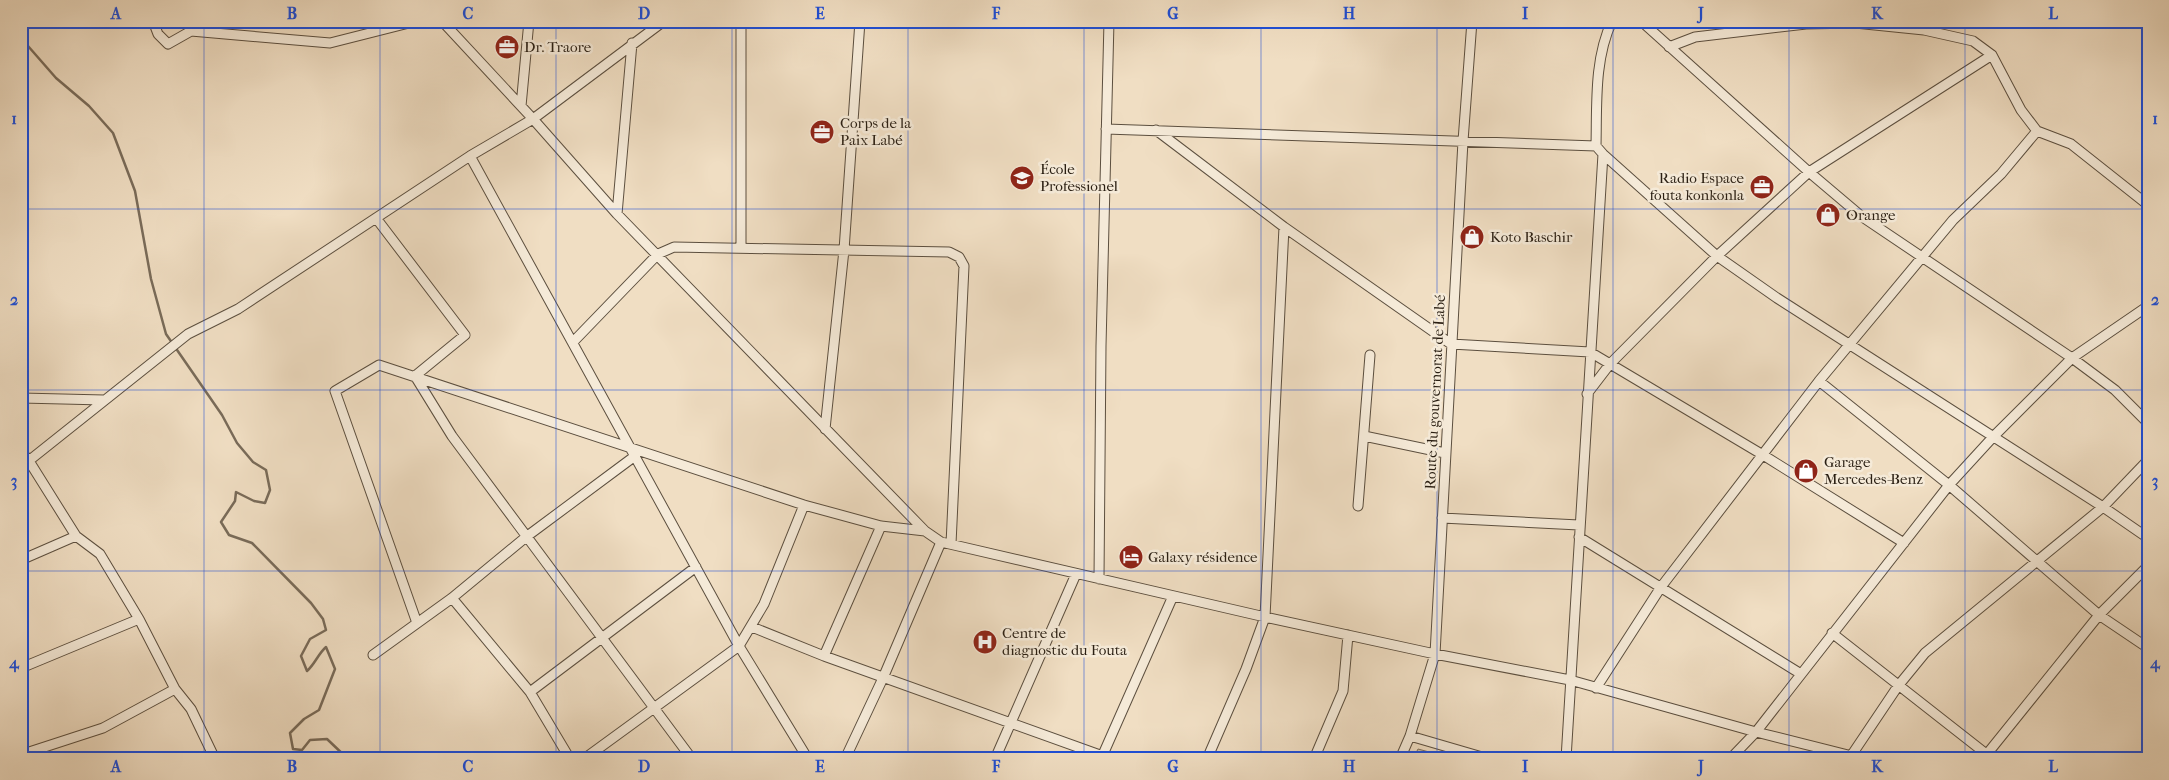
<svg xmlns="http://www.w3.org/2000/svg" width="2169" height="780" font-family="'IM FELL French Canon',serif">
<style>
.green{fill:#cebea5;stroke:#7c6e5c}
.lines{fill:none;stroke-linecap:round;stroke-linejoin:round}
.stream{stroke:#796b59;stroke-width:2.5}
.minor-casing{stroke:#5c4f3f;stroke-width:11}
.minor{stroke:#f5ead8;stroke-width:9}
.grid{fill:none;stroke:#1d4ed8;stroke-width:1;stroke-opacity:0.55}
.labels{text-anchor:middle;dominant-baseline:central;stroke-width:5;stroke-linejoin:round;paint-order:stroke}
.poi-label{font-size:15px;fill:#2a1f13;stroke:#f5ead8;text-anchor:start}
.street-label{font-size:15px;fill:#2a1f13;stroke:#f5ead8}
.neatline{fill:none;stroke:#1d4ed8;stroke-width:2}
.grid-label{font-size:16px;text-anchor:middle;font-weight:bold;fill:#1d4ed8}
</style>
<rect width="100%" height="100%" fill="#f0dec3"/>
<filter id="stains"><feTurbulence type="fractalNoise" baseFrequency=".004" numOctaves="4"/><feColorMatrix values="0 0 0 0 .2 0 0 0 0 .09 0 0 0 0 .02 0 0 0 .5 -.17"/></filter>
<radialGradient id="worn" r=".72"><stop offset=".6" stop-color="#630" stop-opacity="0"/><stop offset="1" stop-color="#630" stop-opacity=".3"/></radialGradient>
<path class="green" d="M1418,749l37,10h-42z"/>
<g class="lines">
<path class="stream" d="M21,38l35,40 33,28 24,27 22,58 16,88 15,55 56,81 15,28 16,19 13,8 4,20 -5,13 -11,-2 -18,-9 -1,9 -14,21 8,13 23,8 59,60 12,16 3,11 -16,9 -9,17 6,15c8,-7 11,-17 19,-24l9,22 -16,41 -15,9 -14,14 3,16 9,1 8,-10 17,-1 21,20"/>
<defs>
<path id="minor" d="M153,21l5,13 10,10 23,-13 139,12 87,-22
M442,21l91,98 84,95 308,317 16,11 324,75 170,37 135,26 186,52 108,27
M1439,21l33,2
M1612,21c-18,38 -15,84 -16,125l7,8 114,102 60,42 326,209 45,31
M1641,21l168,151 52,44 211,142 43,32 33,33
M1669,47l26,-10 111,-13 49,-1 69,7 49,11 19,14 29,55 16,21 34,13 77,61
M521,106l8,-85
M1106,129l490,17
M1156,130l128,97 167,117 139,8 173,103 141,88
M470,156l269,490 69,113
M617,214l15,-171
M376,218l89,117 -50,41 37,60 240,323
M741,248v-227
M573,342l85,-88 16,-7 275,5 10,5 5,9 -13,278
M1819,381l130,104 150,130 49,33
M1587,394l23,-30 107,-108 92,-84 183,-117
M21,398l83,2
M825,429l19,-179 16,-229
M1364,436l81,17
M21,451l8,10 47,75 24,18 39,65 36,70 16,20 24,50
M21,467l167,-133 50,-25 232,-153 63,-37 131,-98
M1358,506l12,-151
M1442,518l137,7
M1579,537l222,137
M21,560l55,-24
M1099,579l2,-233 8,-325
M452,598l78,94 40,67
M417,623l-82,-232 44,-26 425,140 77,21 44,5
M752,627l72,29 287,103
M1832,633l153,120 10,6
M373,655l79,-57 74,-61 109,-81
M824,656l57,-130
M21,668l118,-49
M1596,688l65,-101 158,-206 134,-161 48,-46 36,-43
M530,692l166,-125
M1410,736l79,23
M23,754l80,-26 72,-39
M1851,756l47,-70 27,-33 178,-146 45,-47
M584,759l155,-113 25,-42 40,-99
M845,759l38,-81 58,-136
M995,759l81,-185
M1101,759l72,-163
M1207,759l39,-90 19,-52 19,-390
M1314,759l29,-68 5,-56
M1400,759l10,-23 25,-82 28,-513 9,-120
M1566,759l37,-605
M1730,759l26,-27 193,-247 44,-48 79,-79 76,-52
M1983,759l116,-144 49,-49"/>
</defs>
<use href="#minor" class="minor-casing"/>
<use href="#minor" class="minor"/>
</g>
<path class="grid" d="M204,21v738M380,21v738M556,21v738M732,21v738M908,21v738M1084,21v738M1261,21v738M1437,21v738M1613,21v738M1789,21v738M1965,21v738M21,209h2127M21,390h2127M21,571h2127"/>
<defs>
<symbol id="office-disc" viewBox="-11 -11 22 22"><circle r="9.5" fill="#8f2418" stroke="#f5ead8"/><path d="M-6-3h4V-5.5h4V-3h4V5H-6ZM-1-4.5V-3h2v-1.5ZM-6 0V1H6V0Z" fill="#fff"/></symbol>
<symbol id="school-disc" viewBox="-11 -11 22 22"><circle r="9.5" fill="#8f2418" stroke="#f5ead8"/><path d="M0-5L7-2L0 1L-7-2ZM-4 1L0 2.5L4 1V4Q0 6-4 4Z" fill="#fff"/></symbol>
<symbol id="shop-disc" viewBox="-11 -11 22 22"><circle r="9.5" fill="#8f2418" stroke="#f5ead8"/><path d="M-5-2.5h2.3a2.7 3.5 0 0 1 5.4 0H5L5.5 6h-11ZM-1.5-2.5h3a1.5 2.3 0 0 0-3 0Z" fill="#fff"/></symbol>
<symbol id="hotel-disc" viewBox="-11 -11 22 22"><circle r="9.5" fill="#8f2418" stroke="#f5ead8"/><path d="M-6-4.5h1.5V1H6V5H4.5V3h-9V5H-6ZM-4 0a1.8 1.8 0 1 1 3.6 0ZM.5 0V-2.5h3Q6-2.5 6 0Z" fill="#fff"/></symbol>
<symbol id="hospital-disc" viewBox="-11 -11 22 22"><circle r="9.5" fill="#8f2418" stroke="#f5ead8"/><path d="M-5-5h3v3.5h4V-5h3V5h-3V1.5h-4V5h-3Z" fill="#fff"/></symbol>
</defs>
<g fill-rule="evenodd">
<use href="#office-disc" x="493" y="33" width="28" height="28"/>
<use href="#office-disc" x="808" y="118" width="28" height="28"/>
<use href="#school-disc" x="1008" y="164" width="28" height="28"/>
<use href="#office-disc" x="1748" y="173" width="28" height="28"/>
<use href="#shop-disc" x="1814" y="201" width="28" height="28"/>
<use href="#shop-disc" x="1458" y="223" width="28" height="28"/>
<use href="#shop-disc" x="1792" y="457" width="28" height="28"/>
<use href="#hotel-disc" x="1117" y="543" width="28" height="28"/>
<use href="#hospital-disc" x="971" y="628" width="28" height="28"/>
</g>
<g class="labels">
<g class="poi-label">
<text x="524" y="47">Dr. Traore</text>
<text x="840" y="123">Corps de la<tspan x="840" dy="17">Paix Labé</tspan></text>
<text x="1040" y="169">École<tspan x="1040" dy="17">Professionel</tspan></text>
<text x="1744" y="178" text-anchor="end">Radio Espace<tspan x="1744" dy="17">fouta konkonla</tspan></text>
<text x="1846" y="215">Orange</text>
<text x="1490" y="237">Koto Baschir</text>
<text x="1824" y="462">Garage<tspan x="1824" dy="17">Mercedes-Benz</tspan></text>
<text x="1148" y="557">Galaxy résidence</text>
<text x="1002" y="633">Centre de<tspan x="1002" dy="17">diagnostic du Fouta</tspan></text>
</g>
<g class="street-label">
<text transform="translate(1435 392) rotate(-87)">Route du gouvernorat de Labé</text>
</g>
</g>
<rect width="2169" height="780" fill="none" stroke="#f0dec3" stroke-width="55"/>
<rect x="28" y="28" width="2114" height="724" class="neatline"/>
<g class="grid-label">
<text x="116" y="19">A</text>
<text x="292" y="19">B</text>
<text x="468" y="19">C</text>
<text x="644" y="19">D</text>
<text x="820" y="19">E</text>
<text x="996" y="19">F</text>
<text x="1173" y="19">G</text>
<text x="1349" y="19">H</text>
<text x="1525" y="19">I</text>
<text x="1701" y="19">J</text>
<text x="1877" y="19">K</text>
<text x="2053" y="19">L</text>
<text x="14" y="124">1</text>
<text x="2155" y="124">1</text>
<text x="14" y="305">2</text>
<text x="2155" y="305">2</text>
<text x="14" y="486">3</text>
<text x="2155" y="486">3</text>
<text x="14" y="668">4</text>
<text x="2155" y="668">4</text>
<text x="116" y="772">A</text>
<text x="292" y="772">B</text>
<text x="468" y="772">C</text>
<text x="644" y="772">D</text>
<text x="820" y="772">E</text>
<text x="996" y="772">F</text>
<text x="1173" y="772">G</text>
<text x="1349" y="772">H</text>
<text x="1525" y="772">I</text>
<text x="1701" y="772">J</text>
<text x="1877" y="772">K</text>
<text x="2053" y="772">L</text>
</g>
<rect width="100%" height="100%" filter="url(#stains)"/>
<rect width="100%" height="100%" fill="url(#worn)"/>
</svg>
